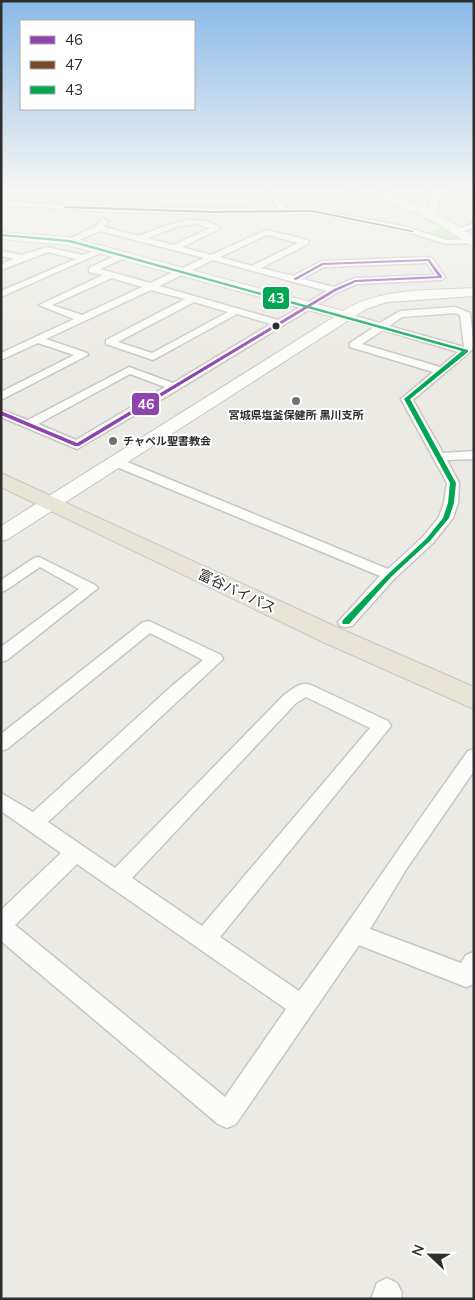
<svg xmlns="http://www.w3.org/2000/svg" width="475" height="1300" font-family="Mulish,'Noto Sans JP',sans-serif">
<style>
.green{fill:#c5e5bf}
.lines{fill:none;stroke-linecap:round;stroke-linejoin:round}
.street-casing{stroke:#c6c5c4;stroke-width:3}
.secondary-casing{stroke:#c6c5c4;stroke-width:2}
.highway-casing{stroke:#c6c6c4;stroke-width:2}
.street{fill:#fcfcfb;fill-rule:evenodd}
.secondary{fill:#fcfcfb;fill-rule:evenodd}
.highway{fill:#e8e4d6;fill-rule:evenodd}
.bus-1-casing{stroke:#fff;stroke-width:3}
.bus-2-casing{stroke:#fff;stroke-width:3}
.bus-3-casing{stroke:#fff;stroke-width:3}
.bus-1{fill:#8e44ad;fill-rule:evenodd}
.bus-2{fill:#7a4b2a;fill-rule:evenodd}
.bus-3{fill:#00a651;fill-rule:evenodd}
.bus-dot{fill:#2e2e2e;stroke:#fff;stroke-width:2}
.poi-dot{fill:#70706e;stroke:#fff;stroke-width:2}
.labels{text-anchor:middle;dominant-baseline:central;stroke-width:4;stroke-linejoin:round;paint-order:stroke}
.far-poi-label{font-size:11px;font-weight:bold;fill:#2e2e2e;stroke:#fff}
.street-label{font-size:14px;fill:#2e2e2e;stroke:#fff}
.line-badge{stroke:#fff;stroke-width:2}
.badge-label{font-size:14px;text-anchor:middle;font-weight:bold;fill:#fff}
</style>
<rect width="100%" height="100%" fill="#ebeae4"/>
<path class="green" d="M444,227l17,8 -1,4h-18l-16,-6z"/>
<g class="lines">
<defs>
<path id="street" d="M270,187h7v7l9,15h26l91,17 44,14 24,-1h3v4l-28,1 -45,-14 -89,-17 -101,1 -96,-2 -114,-7v-4l114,7 164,1 -10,-15z
M434,187h7v3l33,1v4l-34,-1 -2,14 -4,8h-3l-4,-2z
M102,219l7,2 -5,6 35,9 26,-10 22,-6 20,1 14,7 -39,19 29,8 55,-25 42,10v4l-47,24 32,8 29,-15 107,-4 3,1 13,19 -4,3 -84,4 -19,8 -159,97 -102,60 -76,-32v-7l27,10 101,-53 44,16 98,-59 -34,-10 -84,46 -47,-16v-4l79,-41 -34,-9 -105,49 41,14 1,2 -87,45v-8l73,-37 -36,-12 -37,17v-7l73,-34 -35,-14 64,-30 -14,-3v-4l32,-15h6v4l-27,12 50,14 54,-25 -104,-27 -28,12 -7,-2 31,-15zM197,224l13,4 -37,17 -25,-7 31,-12zM267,235l31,8 -46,23 -32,-9zM213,260l114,31 -49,29 -119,-34zM427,263l8,12 -80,3 -21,9 -32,-8 22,-12zM112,278l30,9 -60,28 -30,-10zM194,302l34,10 -76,41 -34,-11zM130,374l35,13 -89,53 -38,-16z
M474,223v5l-15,4 -4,-2z
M47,247l36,8 20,-7 4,2 -106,47v-6l75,-32 -28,-7 -47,18v-6l13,-5 -13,-3v-5l21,4z
M455,307l15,6 4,35 -61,52 30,53 31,-2v8l-27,1 12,23 -1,20 -5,15 -20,25 -38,35 -43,48 -6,1 -6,-1 -2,-4 42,-46 -268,-111 -2,-3 2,-3h8l268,110 35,-32 16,-20 5,-14 3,-20 -46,-84 32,-27 -83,-25v-4l24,-16 -34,-11 5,-3 35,10 20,-12zM455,313l5,2 4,32 -75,-21 13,-9zM383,330l75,22 -18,15 -78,-23z
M39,557l56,28 3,3 -91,72 -6,2v-15l78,-58 -39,-22 -34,23 -5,2v-12l33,-22z
M149,621l72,34 2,4 -175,163 67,46 169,-173c9,-6 16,-14 27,-10l77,36 3,5 -171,211 79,54c58,-79 112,-161 169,-240l6,-2v22l-67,97 -37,61 91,34 5,-8 8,-3v32l-8,3 -107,-42 -123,179 -9,4 -9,-4 -217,-183v-31l60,-57 -60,-42v-18l32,19 140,-127 30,-25 -53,-27 -143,116 -6,2v-17l142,-112zM306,697l64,31 -168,198 -70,-48 164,-175zM77,864l209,145 -61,88 -210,-172z
M387,1278l10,5 5,10 -1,6h-30l6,-16z"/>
<path id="secondary" d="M347,187c45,0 91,24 127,50v10l-32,-21 -29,-15z
M1,232l68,5 274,74c38,-24 87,-20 131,-23v8l-87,6 -21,7 -358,230 -7,2v-15l333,-209 -266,-72 -67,-6z"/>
<path id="highway" d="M1,473l342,157 131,57v22l-151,-67 -322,-155z"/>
</defs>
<use href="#street" class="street-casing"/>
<use href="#secondary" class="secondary-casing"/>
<use href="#highway" class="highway-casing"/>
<use href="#street" class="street"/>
<use href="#secondary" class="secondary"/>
<use href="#highway" class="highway"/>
<defs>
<path id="bus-1" d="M429,259l13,17v2l-86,4 -20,9 -257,155h-4l-74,-31v-4l76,32 257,-154 21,-9 83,-4 -10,-15 -105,4 -27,15 -3,-1 29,-16z"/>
<path id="bus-2" d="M65,206l146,5 101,-1 102,21 -2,1 -100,-20 -101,1 -147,-5z"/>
<path id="bus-3" d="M1,234l69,6 398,110v2l-58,47 46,84 -2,20 -5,15 -19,23 -38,35 -43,48h-6l-1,-2 1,-2 45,-46 38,-35 17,-21 5,-15 2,-20 -46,-84 58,-48 -393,-109 -68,-6z"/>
</defs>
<use href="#bus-1" class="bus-1-casing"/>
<use href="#bus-2" class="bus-2-casing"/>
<use href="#bus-3" class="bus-3-casing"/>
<use href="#bus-1" class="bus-1"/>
<use href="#bus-2" class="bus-2"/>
<use href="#bus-3" class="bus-3"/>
</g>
<linearGradient id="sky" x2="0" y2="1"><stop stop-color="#8ab9e8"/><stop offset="0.51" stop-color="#f6f6f3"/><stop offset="1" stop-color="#f6f6f3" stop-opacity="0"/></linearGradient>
<rect width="475" height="369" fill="url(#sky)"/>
<circle class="bus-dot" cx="276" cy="326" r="4.5"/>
<g class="poi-dot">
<circle cx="296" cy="401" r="5"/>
<circle cx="113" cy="441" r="5"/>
</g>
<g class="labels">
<g class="far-poi-label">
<text x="296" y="415">宮城県塩釜保健所 黒川支所</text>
<text x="123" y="441" text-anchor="start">チャペル聖書教会</text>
</g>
<g class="street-label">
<text transform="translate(237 591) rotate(25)">富谷バイパス</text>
</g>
</g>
<g class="line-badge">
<rect x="262" y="286" width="28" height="24" rx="5" fill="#00a651"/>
<rect x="131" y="392" width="29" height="24" rx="5" fill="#8e44ad"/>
</g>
<g class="badge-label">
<text x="276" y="303">43</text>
<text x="146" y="409">46</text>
</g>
<rect width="475" height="1300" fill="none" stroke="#2e2e2e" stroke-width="5"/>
<rect x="20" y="20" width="175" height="90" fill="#ffffff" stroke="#ababab"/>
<rect x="30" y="36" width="25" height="8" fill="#8e44ad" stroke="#ababab"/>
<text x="65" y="45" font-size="15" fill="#2e2e2e">46</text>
<rect x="30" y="61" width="25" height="8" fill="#7a4b2a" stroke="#ababab"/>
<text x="65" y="70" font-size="15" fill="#2e2e2e">47</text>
<rect x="30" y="86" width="25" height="8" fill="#00a651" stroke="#ababab"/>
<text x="65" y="95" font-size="15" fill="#2e2e2e">43</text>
<g transform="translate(430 1255) rotate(292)" stroke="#ffffff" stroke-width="4" paint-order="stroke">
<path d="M0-4L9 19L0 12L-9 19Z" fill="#2e2e2e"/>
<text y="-8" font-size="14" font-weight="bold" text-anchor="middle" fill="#2e2e2e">N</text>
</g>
</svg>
